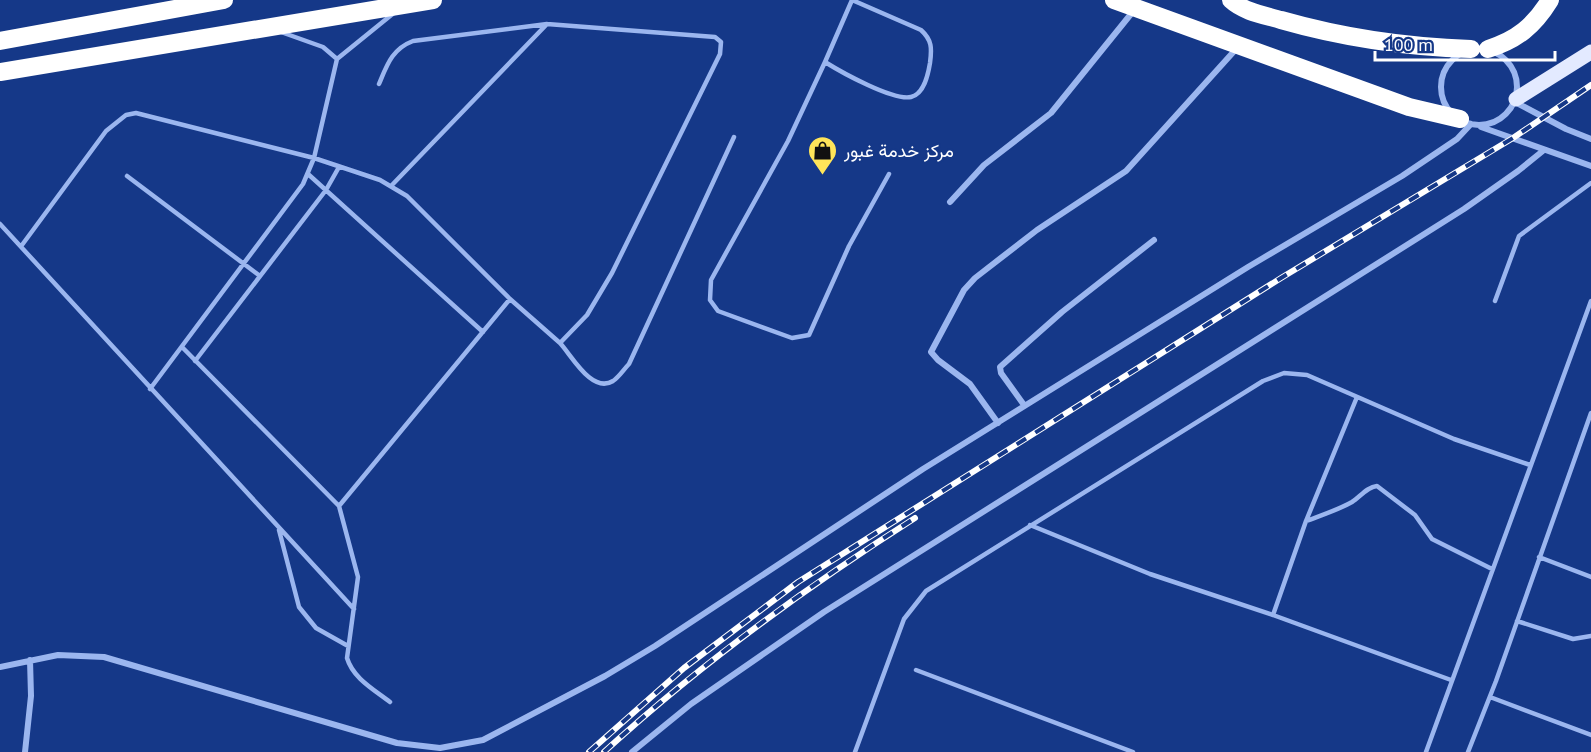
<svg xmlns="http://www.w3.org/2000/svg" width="1591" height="752" font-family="'PT Sans',Vazirmatn,sans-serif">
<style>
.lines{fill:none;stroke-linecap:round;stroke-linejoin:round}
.service{stroke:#9bb6ef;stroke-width:4.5}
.minor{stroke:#9bb6ef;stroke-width:6}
.primary{stroke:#e3eaff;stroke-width:15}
.motorway{stroke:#fff;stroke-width:18}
.rail-casing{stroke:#fff;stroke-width:6}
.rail{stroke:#153888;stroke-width:4;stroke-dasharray:11;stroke-linecap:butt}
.labels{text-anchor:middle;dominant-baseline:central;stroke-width:4.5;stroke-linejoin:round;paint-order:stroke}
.poi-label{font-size:18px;fill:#fff;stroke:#153888;text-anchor:start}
</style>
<rect width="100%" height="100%" fill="#153888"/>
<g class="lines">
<path class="service" d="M852,0l69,30c11,10 11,18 9,33 -2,12 -6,31 -19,34 -18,4 -70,-25 -86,-35z
M281,32l42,15 14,12
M825,62l-37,79 -77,139 -1,20 8,11 74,27 17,-3 40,-89 40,-72
M379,84c8,-19 13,-35 34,-43l134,-17
M308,174l175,158
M127,176l133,100
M0,224l354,385
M22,245l84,-114 20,-16 10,-2 178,45 66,22 27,16 103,103 50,44 27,-28 25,-42 108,-219 1,-12 -6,-5 -168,-13 -155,161
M1495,301l24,-65 72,-53
M560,343c12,13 32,51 53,38 6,-4 11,-12 16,-17l105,-227
M182,347l157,159 171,-207
M195,361l131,-171 13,-23
M150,389l153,-205 11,-26 23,-99 58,-47
M1357,397l-51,124 -33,94 178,65
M339,506l19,71 -11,81c6,20 26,31 43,44
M1306,521c16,-6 32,-11 46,-19 8,-5 15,-15 25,-16l38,29 17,24 60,30
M1030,525l120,49 123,41
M279,530l20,77 17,21 32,18
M1539,557l52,20
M1517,621l56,18 18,-3
M916,670l217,82
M1490,697l101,38
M855,752l49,-133 22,-28 337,-210 21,-8 23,2 147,64 76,26
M1426,752l165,-451
M1468,752l28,-71 95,-268"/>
<path class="minor" d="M1441 87a38 38 0 1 1 76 0a38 38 0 1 1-76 0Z
M1515,102l51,27 25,10
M1481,127l110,39
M950,202l34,-37 67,-52 84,-104
M1024,405l-23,-32 -1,-6 62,-55 92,-72
M998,423l-28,-39 -32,-24 -7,-8 33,-62 11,-12 62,-48 89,-59 111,-123
M0,667l58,-12 46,2 293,86 43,5 43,-8 122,-64 50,-30 268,-177 325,-202 154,-91 55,-37 14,-15
M25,752l6,-56 -1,-36
M632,752l59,-48 133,-92 640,-403 54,-38 26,-21"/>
<path class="primary" d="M1516,99l75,-47"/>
<path class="motorway" d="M1114,0l295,107 51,12
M1231,0c13,12 33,15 50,20 63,18 125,27 190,29
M0,41l224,-41
M1488,49c29,-9 46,-23 62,-49
M0,72l433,-72"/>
<defs>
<path id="rail" d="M589,752l95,-84 114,-86 483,-304 232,-140 78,-53
M604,752c96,-88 201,-164 311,-234"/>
</defs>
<use href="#rail" class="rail-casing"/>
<use href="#rail" class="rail"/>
</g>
<defs>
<symbol id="shop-pin" viewBox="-11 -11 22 30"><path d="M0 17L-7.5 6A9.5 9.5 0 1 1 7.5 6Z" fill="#ffe559" stroke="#153888"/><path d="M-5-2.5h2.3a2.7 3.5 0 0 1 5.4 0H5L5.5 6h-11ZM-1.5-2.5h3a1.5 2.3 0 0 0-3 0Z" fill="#111"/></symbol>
</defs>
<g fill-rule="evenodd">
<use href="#shop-pin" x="806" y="134" width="33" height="45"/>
</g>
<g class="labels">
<g class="poi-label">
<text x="844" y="150">مركز خدمة غبور</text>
</g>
</g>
<path d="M1375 51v9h180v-9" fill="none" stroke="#ffffff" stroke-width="3"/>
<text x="1384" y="51" font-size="18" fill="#ffffff" stroke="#153888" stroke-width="4.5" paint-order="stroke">100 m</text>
</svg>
